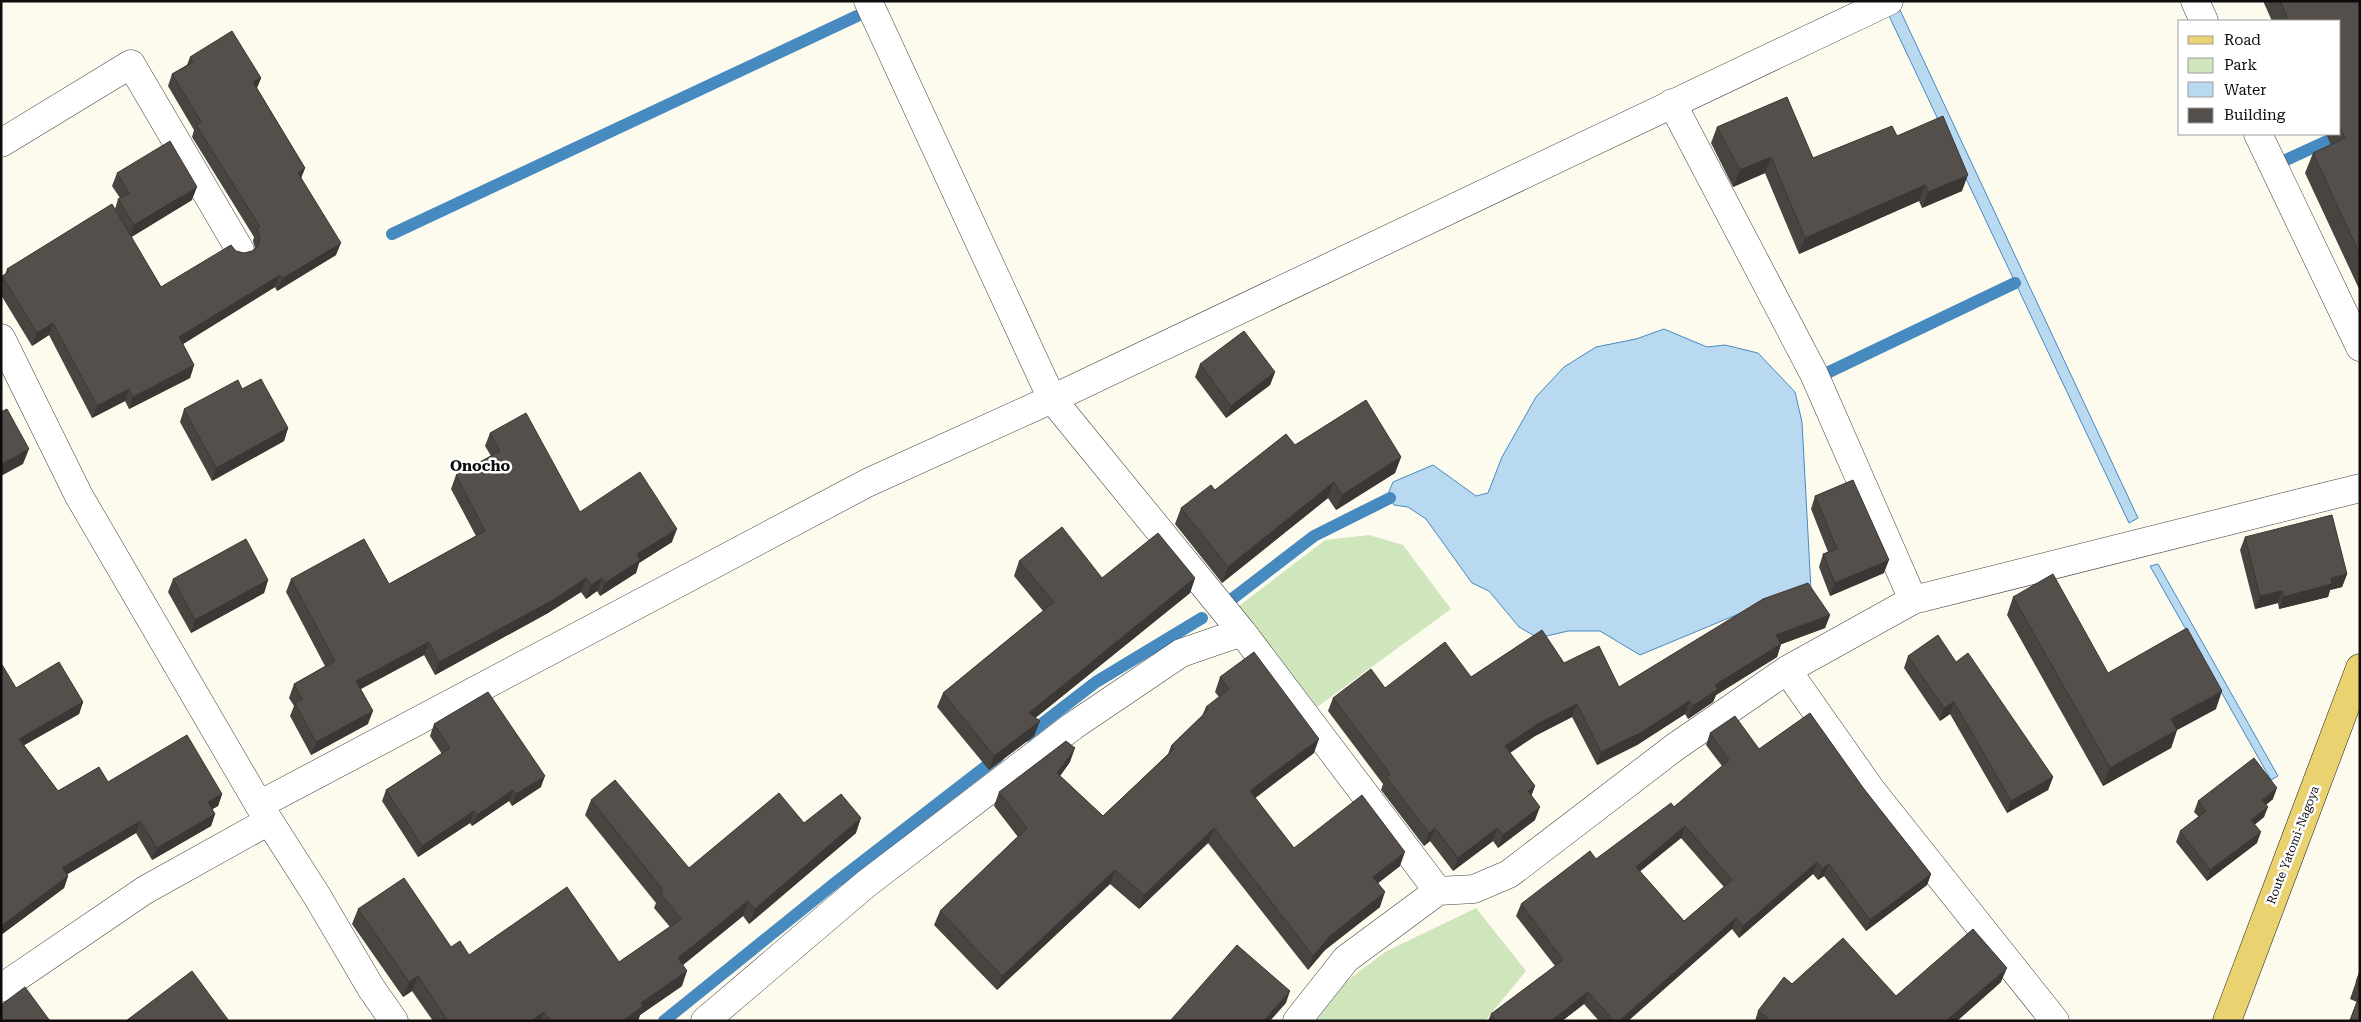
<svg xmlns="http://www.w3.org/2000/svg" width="2361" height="1022" font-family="'Roboto Serif',serif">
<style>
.green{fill:#cfe5bb}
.water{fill:#b8d9f0;stroke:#468ac0}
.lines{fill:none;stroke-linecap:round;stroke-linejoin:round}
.stream{stroke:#468ac0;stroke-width:12}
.street-casing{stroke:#404040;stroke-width:29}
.primary-casing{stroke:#1e1e1e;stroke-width:29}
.street{stroke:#fff;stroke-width:28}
.primary{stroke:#ebd270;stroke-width:28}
.wall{fill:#484440;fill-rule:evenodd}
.shaded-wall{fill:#3b3734}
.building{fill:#544f4a;stroke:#3b3734;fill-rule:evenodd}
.labels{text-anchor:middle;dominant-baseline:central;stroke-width:5;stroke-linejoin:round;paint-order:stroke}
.street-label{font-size:12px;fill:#0d0d0d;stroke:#fff}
.quarter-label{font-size:15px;font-weight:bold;fill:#0d0d0d;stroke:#fff}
</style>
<rect width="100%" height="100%" fill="#fdfbee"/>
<path class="green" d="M1369,535l34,10 48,64 -134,98 -78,-101 86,-66z
M1476,908l50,63 -41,50h-169l31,-40 38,-29z"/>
<path class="water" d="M1882,1l17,7 239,510 -9,5z
M1664,329l43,18 18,-2 33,8 37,39 7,30 9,168 -39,10 -132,55 -40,-24h-32l-30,7 -19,-11 -30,-36 -17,-8 -46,-64 -18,-12 -14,-2 -6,-11 5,-12 40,-17 43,31 12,-3 14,-36 34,-60 28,-30 32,-20 40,-8z
M2158,564l120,212 -7,4 -121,-214z"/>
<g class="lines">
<path class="stream" d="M2288,159l72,-33
M392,234l465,-218
M1829,372l186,-89
M1232,599l82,-63 76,-38
M1026,736l70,-54 106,-64
M664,1021l171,-138 163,-126"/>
<defs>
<path id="street" d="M868,1l184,398 190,233 196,259
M2195,1l9,20
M1672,103l142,271 99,226
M2258,134l102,213
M1,143l130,-79 109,186
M1,338l78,158 180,309 58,91 54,92 23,33
M1787,670l85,121 183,230
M259,805l608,-322 185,-84 837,-398
M1,988l144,-98 124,-69
M705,1021l161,-137 207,-158 108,-73 61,-21
M1297,1021l49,-62 92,-68 36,-2 35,-15 166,-127 112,-77 126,-70 447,-112"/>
<path id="primary" d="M2227,1021l133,-353"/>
</defs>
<use href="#street" class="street-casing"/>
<use href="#primary" class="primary-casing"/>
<use href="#street" class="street"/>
<use href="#primary" class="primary"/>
</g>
<path class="wall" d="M2263,1h97v290l-55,-118 8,-20 18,-8 -5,-11h14v-113h-68z
M190,57l71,21 -4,10 48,80 -4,10 35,77 -59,36 -2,-4 -92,57 11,21 -4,13 -61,31 -4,-8 -33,17 -43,-83 -17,11 -31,-51v-17l1,-2 3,-1 2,-6 108,-60 3,-10 2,-1 -8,-12 5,-13 75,27 -61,37 30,50 75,-36 8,2 8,-2 3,-3 -2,-7 1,-4 -62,-100 2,-7 -26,-44 4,-12 15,-9z
M1717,127l96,31 84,-22 65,55 -40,17 -3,-7 -120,53 -34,-81 -32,14 -22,-44z
M1200,364l75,8 -5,13 -44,33 -31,-41z
M242,389l46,39 -4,13 -72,40 -32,-59 4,-13z
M490,433l90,79 92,30 -33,21 -3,10 -36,23 -3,-5 -11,8 -5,-7 -33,21 -113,62 -11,-20 -63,34 7,35 -57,31 -21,-39 4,-10 -5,-8 5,-14 31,-18 -39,-74 5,-13 98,5 87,-48 -25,-47 5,-14 35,-19 -6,-10z
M1401,457l-6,16 -59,37 -8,-12 -106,85 -47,-59 6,-16 34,-18z
M1815,496l69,77 -54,23 -11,-29 4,-13 5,-2 -17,-43z
M2245,537l102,37 -5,13 -12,3 -2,7 -49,12 -1,-6 -23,6 -15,-59z
M1019,561l83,17h93l-5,15 -155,125 -1,18 -45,34 -52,-63 6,-14 100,-82 -29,-35z
M173,579l95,1 -4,13 -73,40 -23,-41z
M2013,597l95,76 108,36 -39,21 -6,18 -68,38 -96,-171z
M1830,615l-5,13 -44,16 -4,13 -61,38 -3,7 -25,17 -3,-5 -48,31 -40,20 -25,-48 -37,19 -25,17 25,33 -4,10 4,24 -37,28 -5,-7 -40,30 -23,-30 -6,5 -43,-56 2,-6 -55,-73 5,-13 52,-10 86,-11 93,-14 55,24z
M1908,656l48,6 97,115 -5,13 -41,23 -57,-99 -10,7 -36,-53z
M1,663l15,25 67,14 -4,12 -55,31 34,46 50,-9 114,12 -4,12 -6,3 3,5 -4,12 -59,34 -16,-27 -69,41 1,2 -4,12 -63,47z
M1220,677l94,76 -59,45 39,50 106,18 -22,17 2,24 -55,43 -17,20 -100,-127 -69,66 -29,-25 -113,106 -63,-65 6,-14 78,-74 -24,-31 5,-14 71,-30 -10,14 43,40 65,-62 3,-8 31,-30 4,-9 13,-10 -4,-5z
M434,724l107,63 -29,19 -3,-5 -37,25 -2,-3 -52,34 -36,-56 4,-11 56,-36 -12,-18z
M1710,733l49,16 105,40 67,85 -4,11 -61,46 -42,-55 -6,4 -5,-6 -74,64 -7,-9 -104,92h-29l-15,-17 -22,17h-74l3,-7 64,-48 -39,-50 5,-12 75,-45 78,-52 48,-41 -16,-21zM1681,838l43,49 -40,34 -44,-50z
M2273,799l-7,6 -2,12 -10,8 3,18 -50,38 -31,-39 4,-11 19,-14 -5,-5 4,-11z
M591,800l98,68 115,-45 52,10 -107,91 -6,-8 -60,49 -1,21 -42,29 -2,6h-205l-21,-30 -9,6 -51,-73 6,-15 111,46 150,7 51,-35 -16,-19 2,-5 -71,-88z
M2360,970v51h-10l7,-19 -7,-3z
M2001,982l-44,39h-202l3,-10 34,-27 104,12z"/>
<path class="shaded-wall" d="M261,78l-5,12 -3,-8z
M1771,157l-6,16 -32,14 7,-17z
M305,168l-5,13 -2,-8z
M1968,175l-6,16 -40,17 6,-16z
M1925,185l-6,16 -120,53 6,-16z
M197,187l-5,13 -62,38 4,-13z
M341,243l-5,12 -59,36 5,-12z
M280,275l-5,12 -100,62 4,-12z
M53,323l-4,12 -17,11 5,-13z
M194,365l-4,13 -61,31 4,-12z
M1275,372l-5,13 -44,33 5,-12z
M129,389l-4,12 -33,17 5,-12z
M288,428l-4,13 -72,40 4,-13z
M29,449l-6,15 -22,12v-12z
M1401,457l-6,16 -59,37 6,-15z
M1334,482l-6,16 -106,85 6,-16z
M677,529l-5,13 -33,21 -3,10 -36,23 5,-13 32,-29z
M1889,560l-5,13 -54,23 5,-13z
M2347,574l-5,13 -12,3 -2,7 -49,12 4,-12 48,-19z
M586,578l-5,14 -33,21 -113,62 4,-13z
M602,578l-5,13 -11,8 5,-14z
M1195,578l-5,15 -167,135 6,-15z
M268,580l-4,13 -73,40 4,-13z
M2282,591l-4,12 -23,6 5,-13z
M1830,615l-5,13 -54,20 5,-13z
M429,642l-5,13 -73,39 5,-13z
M1781,644l-4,13 -61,38 -3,7 -25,17 5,-13 22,-21z
M2222,691l-6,18 -39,21 -6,18 -68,38 7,-18 61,-49z
M1689,701l-4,13 -48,31 -40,20 4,-13z
M83,702l-4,12 -65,37 5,-12z
M1954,702l-4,12 -10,7 4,-13z
M1577,704l-5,13 -37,19 -35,23 5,-13 34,-23z
M373,711l-5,13 -57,31 5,-13z
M1040,721l-6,15 -45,34 5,-14z
M1319,739l-5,14 -69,53 5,-15z
M1075,748l-5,14 -18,25 5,-14z
M545,776l-4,11 -29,19 4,-12z
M2053,777l-5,13 -41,23 4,-12z
M1535,786l-5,13 -2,-8z
M2277,788l-4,11 -14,11 3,-10z
M513,790l-4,11 -37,25 5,-11z
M222,794l-4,12 -14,8 4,-12z
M1540,807l-5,13 -37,28 5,-13z
M2268,807l-4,10 -17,14 4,-11z
M474,811l-4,12 -52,34 4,-11z
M215,814l-4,12 -59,34 5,-12z
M861,818l-5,15 -107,91 6,-15z
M140,821l-4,12 -78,47 4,-12z
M1685,826l-4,12 -49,40 4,-11z
M1214,828l-6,15 -69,66 5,-14z
M1435,828l-5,13 -6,5 5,-13z
M1497,828l-4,13 -40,30 5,-13z
M2261,832l-4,11 -50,38 3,-11z
M1405,852l-5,14 -32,25 5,-14z
M1817,862l-4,12 -74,64 4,-12z
M1829,864l-5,12 -6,4 4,-11z
M1115,870l-5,14 -113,106 5,-14z
M1931,874l-4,11 -61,46 4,-11z
M68,876l-4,12 -63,47v-9z
M1385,892l-5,15 -55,43 -17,20 5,-14 17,-20z
M748,901l-5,15 -70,57 5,-15z
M1736,918l-4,11 -104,92h-9z
M2007,968l-6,14 -44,39h-11z
M687,971l-5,15 -42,29 -2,6h-15l18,-18z
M418,976l-6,15 -9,6 6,-15z
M1290,991l-4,12 -16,18h-7z
M1588,992l-4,12 -22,17h-11z
M544,1012l-4,9h-9z"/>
<path class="building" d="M2280,1h80v254l-47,-102 32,-15 -5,-10v-107h-51z
M232,31l29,47 -8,4 52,86 -7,5 43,70 -59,36 -2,-4 -101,62 15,28 -61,32 -4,-8 -32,17 -44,-83 -16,10 -35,-57 7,-4 -2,-3 105,-65 49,83 70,-42 5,6 8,2 8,-2 6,-5 2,-9 -3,-8 3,-2 -64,-102 5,-3 -29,-48 21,-12 -3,-5z
M1787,97l26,61 79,-32 5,10 46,-20 25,59 -40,17 -3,-7 -120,53 -34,-81 -31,13 -23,-43z
M170,141l27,46 -63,38 -16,-26 11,-6 -12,-20z
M1244,331l31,41 -44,34 -31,-42z
M261,379l27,49 -72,40 -32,-59 54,-29 4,9z
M1366,400l35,57 -59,38 -8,-13 -106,85 -47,-59 30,-23 4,5 71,-56 9,11z
M7,409l22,40 -28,15v-52z
M526,413l54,99 60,-40 37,57 -40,25 3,6 -35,23 -3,-5 -11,7 -5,-7 -33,22 -114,62 -10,-20 -73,39 17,30 -57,31 -21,-39 7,-4 -8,-15 41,-23 -44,-82 73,-40 25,45 96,-53 -29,-56 44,-24 -10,-18z
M1853,480l36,80 -54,23 -12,-29 14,-5 -22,-53z
M2332,515l15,59 -16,4 1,6 -49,13 -1,-6 -22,5 -15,-59z
M1062,527l40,51 56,-45 37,45 -166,135 11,8 -46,35 -51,-63 111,-91 -35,-41z
M246,539l22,41 -73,40 -22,-41z
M2053,574l55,99 79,-45 35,63 -51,28 6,11 -67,38 -97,-171z
M1808,583l22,32 -54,20 5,9 -66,41 3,4 -25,17 -4,-5 -47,31 -41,20 -24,-48 -38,19 -34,23 30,40 -7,5 12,16 -37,28 -6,-7 -39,30 -23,-30 -6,5 -43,-56 4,-3 -57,-76 38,-29 14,19 60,-46 26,35 71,-47 22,33 35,-17 20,41 144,-88z
M1938,635l18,27 12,-9 85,124 -42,24 -57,-99 -10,6 -36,-52z
M1254,652l65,87 -69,52 44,57 68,-53 43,57 -32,25 12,15 -55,44 -17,20 -99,-128 -70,67 -29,-25 -113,106 -62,-65 87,-83 -28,-36 67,-51 9,7 -18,25 46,43 71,-67 -3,-3 37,-36 -2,-3 23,-18 -9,-12z
M59,662l24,40 -64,37 39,52 41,-24 9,15 79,-47 35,59 -14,8 7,12 -58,34 -17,-27 -78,47 6,8 -67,50v-263l15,25z
M488,692l57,84 -29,18 -3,-4 -36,25 -3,-4 -52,35 -36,-56 64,-42 -16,-24z
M1810,713l54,76 67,85 -61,46 -41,-56 -7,5 -5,-7 -74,64 -7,-8 -117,103h-5l-26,-29 -37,29h-55l-5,-7 72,-54 -42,-56 69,-53 6,8 75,-56 3,4 55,-47 -19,-27 25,-17 24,33zM1685,826l47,54 -48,41 -48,-54z
M2254,758l23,30 -15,12 6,7 -17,13 10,12 -51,38 -30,-39 26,-20 -8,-10z
M615,780l74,88 90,-75 25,30 37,-29 20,24 -106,91 -7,-8 -70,57 9,13 -46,32 2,3 -20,15h-54v-1l-2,1h-17l-6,-9 -13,9h-83l-30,-45 -9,6 -51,-73 46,-31 47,69 9,-6 9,14 98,-68 52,75 62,-43 -21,-26 3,-3 -72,-90z
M1973,929l34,39 -61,53h-175l-13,-10 26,-34 8,7 51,-46 53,58z
M1237,945l53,46 -26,29 1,1h-95z
M192,971l37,50h-103z
M2360,971v13l-4,-2z
M25,987l25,34h-46l-3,-4v-12z
M2360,994v27h-9l-1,-1z"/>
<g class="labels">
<g class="street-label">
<text transform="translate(2293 845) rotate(-69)">Route Yatomi-Nagoya</text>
</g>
<g class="quarter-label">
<text x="480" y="466">Onocho</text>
</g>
</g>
<rect width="2361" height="1022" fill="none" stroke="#0d0d0d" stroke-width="5"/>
<rect x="2178" y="20" width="162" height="115" fill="#ffffff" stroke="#9e9e9e"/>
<rect x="2188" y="36" width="25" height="8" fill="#ebd270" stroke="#9e9e9e"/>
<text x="2224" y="45" font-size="15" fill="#0d0d0d">Road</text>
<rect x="2188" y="58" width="25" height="15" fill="#cfe5bb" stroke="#9e9e9e"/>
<text x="2224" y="70" font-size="15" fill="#0d0d0d">Park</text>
<rect x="2188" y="82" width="25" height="15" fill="#b8d9f0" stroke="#9e9e9e"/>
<text x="2224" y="95" font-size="15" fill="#0d0d0d">Water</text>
<rect x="2188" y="108" width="25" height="15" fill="#544f4a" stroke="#9e9e9e"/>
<text x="2224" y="120" font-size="15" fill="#0d0d0d">Building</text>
</svg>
